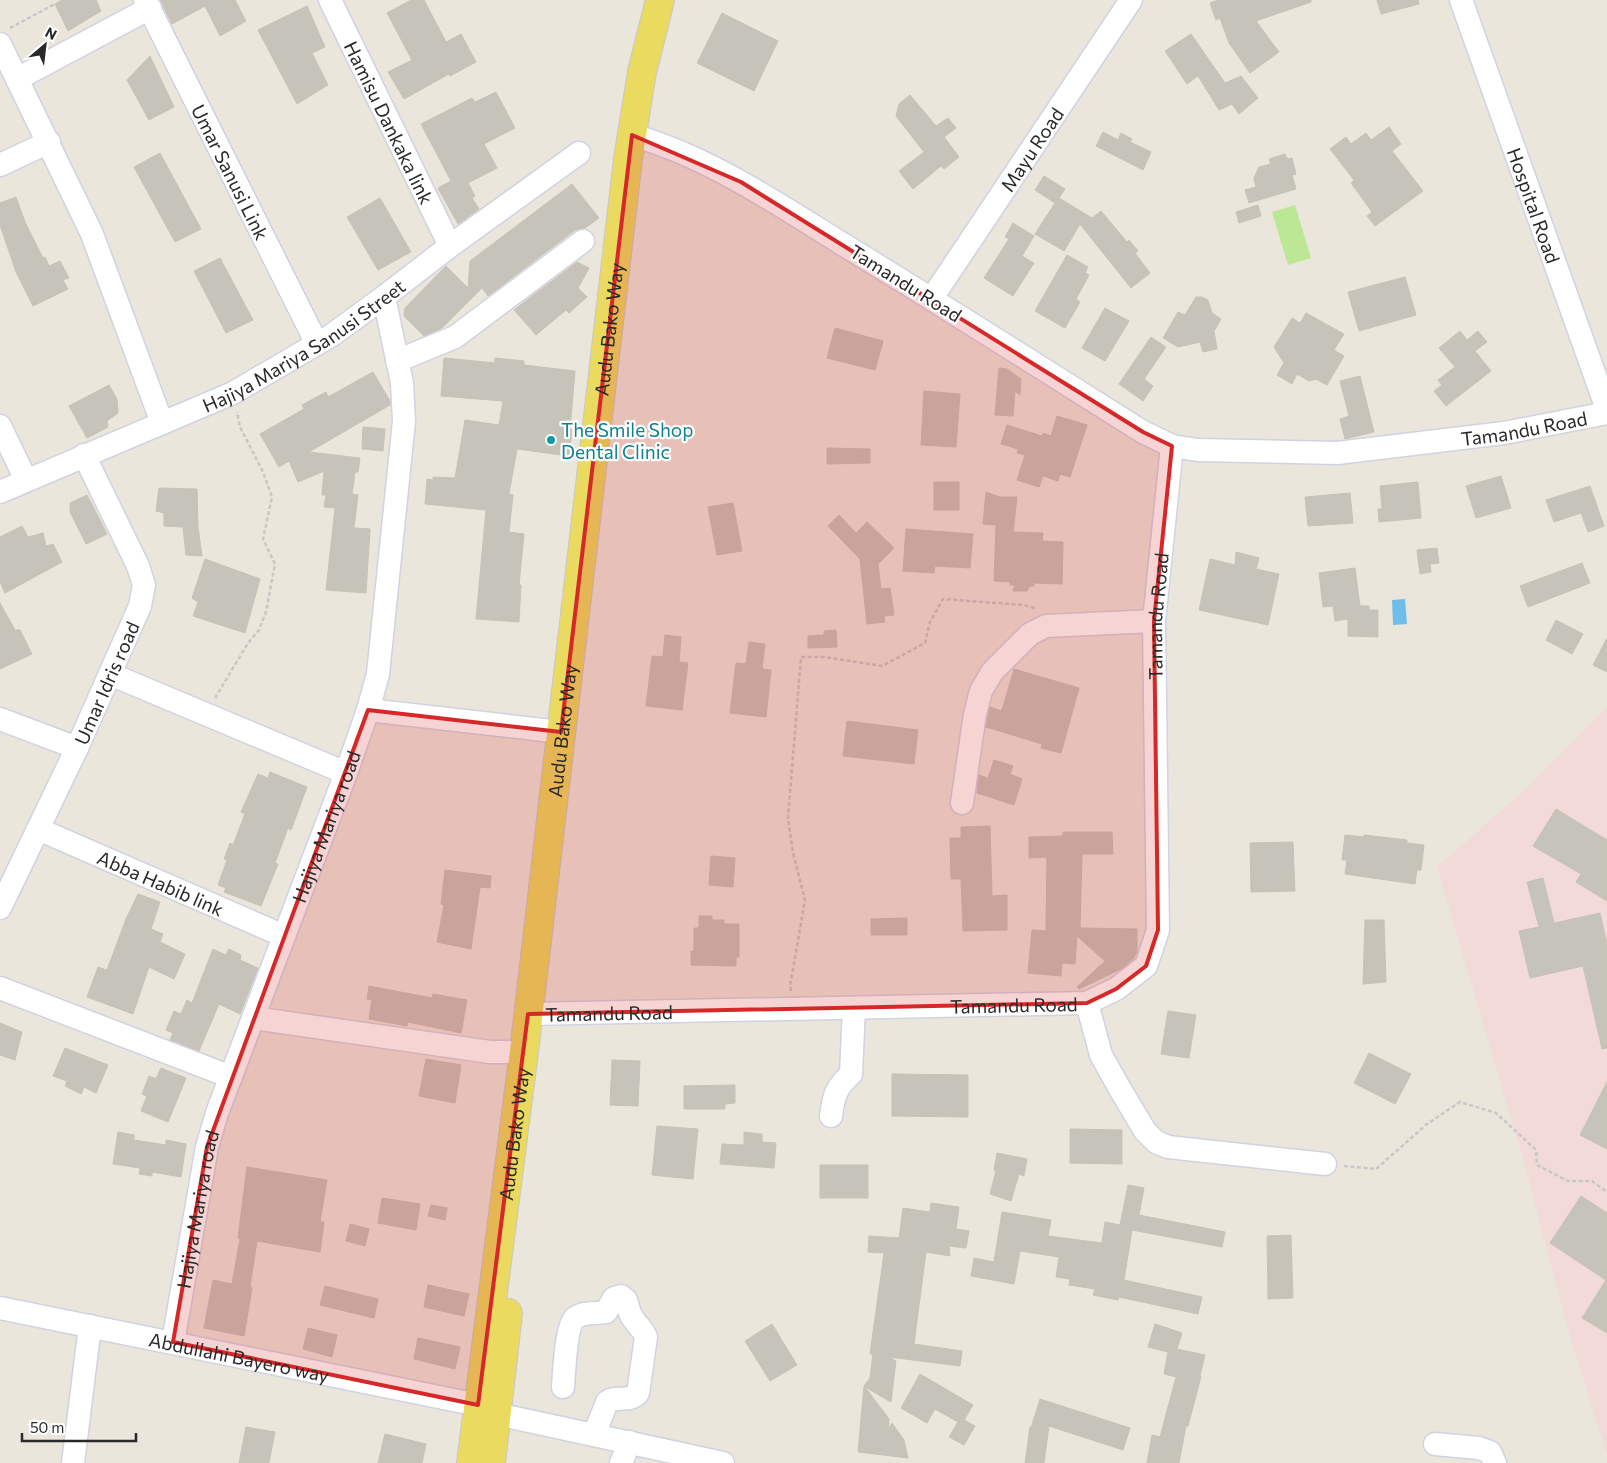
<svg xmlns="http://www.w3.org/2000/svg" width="1607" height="1463" font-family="Commissioner,sans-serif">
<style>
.medical{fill:#f2dad9}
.pitch{fill:#bce795}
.water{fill:#71bdea}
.building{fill:#c6c3bb;stroke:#c6c2b5}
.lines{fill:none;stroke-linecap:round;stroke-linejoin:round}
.minor-casing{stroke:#d1d2e2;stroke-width:25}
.major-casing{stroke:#c7c7c7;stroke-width:30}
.path{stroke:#c7c7c7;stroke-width:2.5;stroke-dasharray:4 2.5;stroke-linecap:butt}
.minor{stroke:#fff;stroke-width:22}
.major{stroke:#ebda60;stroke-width:28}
.marked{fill:#d62828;fill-opacity:0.2;stroke:#d62828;stroke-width:4;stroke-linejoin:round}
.culture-dot{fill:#0f9aa8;stroke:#fff;stroke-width:2}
.labels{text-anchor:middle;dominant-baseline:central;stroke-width:4.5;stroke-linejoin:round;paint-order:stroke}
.street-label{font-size:19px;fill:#292929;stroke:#fff}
.culture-label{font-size:19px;fill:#0d838f;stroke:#fff;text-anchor:start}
</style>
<rect width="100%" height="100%" fill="#ebe6db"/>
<path class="medical" d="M1607,707v748l-38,-122 -45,-171 -87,-295 89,-78z"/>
<path class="pitch" d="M1295,205l16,53 -23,7 -16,-53z"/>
<path class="water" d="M1405,599l2,25 -14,1 -1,-25z"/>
<path class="building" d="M62,0h34l5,11 -33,20 -13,-27z
M160,0h75l11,21 -26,15 -15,-30 -33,18z
M411,0h13l22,42 15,-8 15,28 -26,14 -1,-2 -45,25 -16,-27 24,-12 -25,-47z
M1218,0h93v2l-55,19 23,31 -29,21 -21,-30 -9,-25 -4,2 -6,-17z
M1377,0h41l1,4 -38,10z
M307,6l18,41 -13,6 16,32 -31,19 -39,-74z
M722,13l56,28 -24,50 -57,-28z
M1191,34l34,49 16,-7 17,22 -19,16 -7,-10 -13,6 -21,-34 -11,8 -22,-33z
M150,56l24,51 -25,13 -22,-40z
M496,92l19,36 -31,16 13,24 -29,15 7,13 -3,2 7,11 -21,15 -20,-36 13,-7 -30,-57 51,-26 3,4z
M910,95l26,31 12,-8 8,10 -12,9 15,20 -15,12 -3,-3 -28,23 -14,-18 25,-19 -28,-36 3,-12z
M1389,127l12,17 -9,7 31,40 -48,35 -8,-10 5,-4 -21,-29 3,-3 -24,-31 16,-12 5,7 15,-11 5,7z
M1103,132l15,8 3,-7 11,6 -2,3 21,10 -8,18 -47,-24z
M160,153l41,76 -26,13 -41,-75z
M1285,154l2,5 5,-1 4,16 -4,1 4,14 -47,14 -4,-13 11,-3 -2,-9 5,-11 12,-3 -2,-5z
M1044,176l21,13 -6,9 33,20 9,-7 26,31 2,-2 9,11 -3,2 15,20 -19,15 -51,-64 -16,27 -29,-17 20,-31 -20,-13z
M572,184l27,34 -14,10 -10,2 -87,66 -6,-8 -40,40 -18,8 -20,-20 1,-8 41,-42 22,22 2,-27z
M16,197l9,25 18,36 2,-1 4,9 11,-5 9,17 -6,2 5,9 -35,17 -17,-34 -16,-47v-22z
M380,198l31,54 -33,18 -31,-53z
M1258,205l3,11 -22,7 -3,-11z
M1013,223l21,13 -12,20 12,7 -21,33 -29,-18 25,-39 -4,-2z
M1067,255l21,12 -3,6 4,2 -13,24 4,3 -15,26 -30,-17z
M220,258l33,62 -27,13 -32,-62z
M577,262l12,6 -11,20 9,9 -18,16 -3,-3 -30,25 -22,-25z
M1405,277l11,38 -57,16 -11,-39z
M1196,297h6l6,3 4,13 9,6 -7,12 3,18 -14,3 -3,-10 -22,5 -15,-9 15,-26 7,3z
M1105,308l24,13 -24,40 -23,-13z
M1306,313l38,21 -10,16 10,6 -17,29 -11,-6 -7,2 -12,-7 -5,10 -15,-9 7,-12 -10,-16 18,-29 8,5z
M835,328l48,13 -8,29 -48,-12z
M1460,331l7,9 11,-9 9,11 -12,9 16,20 -45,35 -12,-15 8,-6 -4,-5 17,-13 -16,-19z
M1151,337l15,10 -22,32 9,7 -10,15 -24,-17z
M444,358l51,5v-5l29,3v4l51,6 -5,58 2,1 -3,26 -52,-7 -8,45 4,1 -4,37 15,2 -5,51h2l-2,37 -43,-3 10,-109 -61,-6 2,-25 6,1v-3l22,1 10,-58 34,5 4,-24 -62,-5z
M999,368l8,1 14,10 -1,16 -5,-4 -2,25 -18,-1z
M373,372l17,29v4l-81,47 51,6 -2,14h-3l-3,22 6,1 -4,33 16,1 -4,64 -40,-3 9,-82 -11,-1 2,-12h-4l2,-24 -26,11 -9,-21 -10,6 -19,-33 44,-25 -2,-4 24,-13 2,5z
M1360,376l14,56 -29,7 -5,-20 9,-3 -9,-35z
M109,385l8,14 1,14 -11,8 1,6 -21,11 -18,-32z
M924,391l36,3 -4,53 -35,-2z
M1057,416l30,9 -17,52 -10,-3 -2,7 -15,-5 -4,11 -22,-7 8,-25 -8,-2 1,-4 -17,-5 6,-19 35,11 1,-3 8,3z
M363,427l22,2 -2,22 -21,-2z
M827,448l43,1v14l-43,1z
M1501,476l10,32 -35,10 -10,-32z
M934,482h25v28h-25z
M1418,482l3,36 -42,4 -1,-13h4l-2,-23z
M1590,486l14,40 -16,6 -7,-19 -27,9 -8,-22z
M159,488l38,1 1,38 4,29 -16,-1 -3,-28 -19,-1v-13l-8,-2z
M986,492l14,5h17l-4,35 30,1 -1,8 21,1 -1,42 -28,-1v3h-4l-3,5h-14l2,-6h-5v-3l-16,-1 2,-56 -13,-1z
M1350,493l3,30 -45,3 -3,-29z
M87,495l20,39 -21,10 -16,-32v-9z
M733,503l9,48 -25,4 -9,-48z
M839,515l17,18 11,-11 27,26 -16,16 3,25 9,-1 4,27 -10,1 1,6 -18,2 -7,-65 -32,-33z
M22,526l6,11 15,-4 3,13 7,-2 9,18 -57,31 -5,-11v-45z
M906,529l67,5 -3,34 -35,-2 -1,7 -31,-2z
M1437,548l2,15 -9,1 1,8 -11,2 -3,-24z
M1236,552l23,6 -3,11 23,5 -11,51 -69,-15 11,-51 25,6z
M205,559l55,20 -15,54 -52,-17 5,-14 -6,-4z
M1582,563l8,20 -62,24 -8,-21z
M1355,568l5,38h9v4h9v27l-30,-1v-17l-13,2 -2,-15 -10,1 -4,-34z
M0,603l15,27h5l12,24 -32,15z
M1556,620l27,14 -11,20 -26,-14z
M836,630l1,17 -29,1v-12l16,-1v-4z
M665,635l16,2 -2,25 9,1 -6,47 -36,-4 6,-50 11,1z
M1607,638v34l-14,-7z
M749,642l16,2 -3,25 9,1 -5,47 -36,-4 6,-50 10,1z
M1014,669l65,19 -18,65 -20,-5 1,-4 -56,-17 4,-20 11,4 2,-4z
M847,721l71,9 -4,34 -71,-8z
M994,760l19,6 -3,8 12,5 -8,26 -37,-12 2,-18 9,3z
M270,772l37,15 -16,43 -3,-2 -13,35 3,1 -17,42 -37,-14 2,-4 -8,-3 9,-25 -3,-1 6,-16 3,2 12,-31 -4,-2 17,-38 10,4z
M1556,809l51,31v61l-31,-19 5,-8 -48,-28z
M990,826l2,70 15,-1v35l-44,1 -2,-52h-10l-1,-41h11v-11z
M1063,832h49l1,22h-31l-2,74 57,1v23l-4,7 -12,10 -42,20 -2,-2 28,-26 -28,-25 -2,28 -13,-1 -1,13 -33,-3 4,-43 14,1 1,-74 -18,1v-21l34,-1z
M1345,835l19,2v-2l43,5v3l17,2 -3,25h-4l-2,14 -70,-10 2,-14h-5z
M1293,842l2,49 -44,1 -1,-49z
M711,856l24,2 -2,29 -24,-2z
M445,870l46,6 -1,12 -10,-1 -9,62 -34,-7 7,-37 -3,-1z
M1543,878l11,45 46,-10 7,31v104l-5,1 -19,-83 -53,12 -11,-47 20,-4 -12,-45z
M138,894l22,8 -9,27 12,5 -3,8 25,12 -11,25 -25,-12 -16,47 -46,-17 11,-30 9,3 19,-51z
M699,916h13v4h12v4h15v33h-3v9l-45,-1v-14h3v-23h5z
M907,918v17h-36v-16z
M1365,920h19l2,62 -23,2z
M213,949l13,6 3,-6 12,6 -1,5 18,8 -18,46 -21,-10 -20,47 -29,-11 3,-7 -7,-3 8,-19 7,3 6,-14 5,3z
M369,986l63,12 1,-4 34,6 -6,33 -53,-11 -1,4 -38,-7 3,-19 -5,-1z
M1168,1011l28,4 -7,43 -28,-4z
M0,1023l22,9 -7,28 -15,-5z
M65,1048l43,17 -12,28 -12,-6 -3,7 -16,-8 2,-5 -14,-5z
M1369,1053l42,21 -16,30 -41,-21z
M426,1059l35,6 -6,38 -36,-7z
M612,1060l28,1 -2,45 -28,-1z
M161,1068l25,10 -18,44 -27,-11 6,-15 -5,-2 7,-18 7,3z
M892,1074l76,1v42l-76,-1z
M1607,1082v67l-27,-14z
M735,1085v18l-10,1v5h-41v-23z
M657,1126l41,3 -5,50 -41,-4z
M1070,1129l52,1v34l-52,-1z
M118,1132l16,3v5l32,5v-5l20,4 -5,33 -29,-5v4l-13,-2 1,-6 -27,-4z
M744,1132l18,2v8l14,1 -2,25 -54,-4 2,-20 22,1z
M997,1153l30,6 -3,17 -5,-2 -8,27 -21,-7 6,-23 -2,-1z
M820,1165h48v33h-48z
M247,1167l80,13 -7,42h4l-4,30 -63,-11 -7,46 2,1 -8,48 -40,-8 9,-48 19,4 8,-45 -2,-1z
M1128,1185l16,3 -5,27 86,17 -3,15 -90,-17 -8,50 78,17 -4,17 -79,-17 -1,3 -25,-5 2,-6 -26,-4 1,-6 -14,-2 3,-20 -39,-6 -6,33 -43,-8 3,-18 20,4 8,-50 49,8 -3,16 54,7 3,-21 15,3z
M1581,1196l26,17v120l-25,-15 24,-38 -56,-37z
M382,1198l38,6 -4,26 -38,-7z
M931,1203l28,4 -3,22 13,2 -3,17 -17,-2 1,10 -24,-4 -12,92 48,7 -2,15 -71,-9 7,4 -5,41 -26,-15 24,32 -1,11 4,-7 12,17 4,18 -50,-6 6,-66 6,-8 3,-24h-3l14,-101 -16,-1 1,-16 30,2 4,-30 27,4z
M431,1205l16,3 -2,12 -17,-4z
M350,1224l19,5 -4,17 -19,-5z
M1291,1235l2,63 -25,1 -1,-63z
M428,1285l41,9 -5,22 -40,-9z
M325,1286l53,13 -4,19 -54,-13z
M772,1324l25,41 -27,16 -25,-40z
M1155,1324l27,9 -5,16 28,6 -5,21 1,1 -13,49h-2l-7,37h-32l5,-28 8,2 16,-60 -12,-3 4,-22 -20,-5z
M308,1328l29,7 -5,22 -29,-8z
M418,1338l42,9 -5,22 -41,-10z
M920,1374l53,31 -9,15 11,6 -11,19 -15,-8 9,-15 -23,-13 -8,14 -26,-15z
M1040,1399l90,29 -7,22 -74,-24 -5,37h-19l5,-36 1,1z
M246,1427l29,5 -6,31h-30z
M385,1434l41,10 -4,19h-44z"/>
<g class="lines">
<defs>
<g id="minor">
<path id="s1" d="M145,0l172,344"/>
<path id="s2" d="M330,0l120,246"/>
<path id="s3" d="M1461,0l146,409"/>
<path d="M0,44l92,190 70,189"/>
<path d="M17,79l133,-71"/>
<path d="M0,165l49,-23"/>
<path id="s4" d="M932,298l199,-298"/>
<path d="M397,361l58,-24 128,-96"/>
<path d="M0,426l26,54"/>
<path id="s5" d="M1172,446l26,4 139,3 167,-20 103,-20"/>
<path id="s6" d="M0,492l233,-99 99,-58 52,-38 66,-51 129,-93"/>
<path d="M110,674l236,99"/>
<path d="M368,710l193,22"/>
<path d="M0,719l77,29"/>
<path d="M962,803l13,-89 6,-23 11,-19 38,-38 16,-8 108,-5"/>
<path id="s7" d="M38,829l246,107"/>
<path id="s8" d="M0,908l77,-160 63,-142 4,-21 -6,-19 -54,-111"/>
<path d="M0,988l231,89"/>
<path d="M1087,1003l14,52 19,34 25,42 11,11 12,5 157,17"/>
<path id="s9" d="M528,1014l559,-11 29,-14 30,-23 12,-36 -4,-309 18,-175 -29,-14c-100,-63 -199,-126 -299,-187 -68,-42 -135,-88 -212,-110"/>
<path d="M253,1018l237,34h34"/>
<path d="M831,1116c3,-21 4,-27 20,-42l3,-66"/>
<path id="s10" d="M0,1308l478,97"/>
<path id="s11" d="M173,1342l34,-195 10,-34 129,-340 22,-63 10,-36 26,-253 -2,-38 -18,-86"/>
<path d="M563,1387c1,-14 3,-61 12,-69 9,-7 21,-4 31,-6l8,-14 7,-2 5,4c2,7 3,14 8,20 4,6 9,9 12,17l-8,56c-8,10 -22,2 -31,9l-13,33"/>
<path d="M497,1414l226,49"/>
<path d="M1435,1444l44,4 11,4 5,11"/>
<path d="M73,1463l17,-137"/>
<path d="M621,1463l9,-21"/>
</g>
<g id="major">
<path id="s12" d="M471,1463l53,-411 104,-893 14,-87 18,-72"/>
<path d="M491,1463l17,-150"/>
</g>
</defs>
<use href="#minor" class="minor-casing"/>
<use href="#major" class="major-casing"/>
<path class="path" d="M10,28l45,-24
M215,698l33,-55 11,-13 7,-18 9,-48 -12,-25 9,-42 -9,-25 -23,-45 -3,-15
M791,991l-1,-5 15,-86 -12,-47 -5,-35 13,-161h23l58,9 43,-23 5,-21 13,-23 81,6 13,4
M1344,1166l32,3 51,-45 33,-22 36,11 40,37 1,15 31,16h24l15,11"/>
<use href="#minor" class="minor"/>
<use href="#major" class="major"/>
</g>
<path class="marked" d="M632,135l109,47 402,250 29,14 -18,175 4,309 -12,36 -30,23 -29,14 -559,11 -50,391 -305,-63 34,-195 161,-437 193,22z"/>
<circle class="culture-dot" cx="551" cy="440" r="5"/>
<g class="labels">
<g class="street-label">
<text stroke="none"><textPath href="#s2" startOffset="136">Hamisu Dankaka link</textPath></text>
<text stroke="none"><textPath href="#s4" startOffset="179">Mayu Road</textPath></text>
<text stroke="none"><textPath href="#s1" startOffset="192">Umar Sanusi Link</textPath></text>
<text stroke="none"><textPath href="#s3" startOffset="218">Hospital Road</textPath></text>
<text transform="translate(906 283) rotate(32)">Tamandu Road</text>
<text stroke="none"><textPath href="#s12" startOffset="1142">Audu Bako Way</textPath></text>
<text stroke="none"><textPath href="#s6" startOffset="338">Hajiya Mariya Sanusi Street</textPath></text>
<text stroke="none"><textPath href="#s5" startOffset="354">Tamandu Road</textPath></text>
<text stroke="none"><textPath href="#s9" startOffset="981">Tamandu Road</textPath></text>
<text stroke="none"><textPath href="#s8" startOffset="249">Umar Idris road</textPath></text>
<text stroke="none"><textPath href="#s12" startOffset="738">Audu Bako Way</textPath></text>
<text stroke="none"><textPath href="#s11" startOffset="540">Hajiya Mariya road</textPath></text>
<text stroke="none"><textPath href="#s7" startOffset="134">Abba Habib link</textPath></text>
<text stroke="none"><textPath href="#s9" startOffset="486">Tamandu Road</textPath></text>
<text stroke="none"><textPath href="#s9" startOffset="81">Tamandu Road</textPath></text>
<text stroke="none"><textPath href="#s12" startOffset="332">Audu Bako Way</textPath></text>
<text stroke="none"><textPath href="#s11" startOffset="135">Hajiya Mariya road</textPath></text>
<text stroke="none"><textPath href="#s10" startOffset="244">Abdullahi Bayero way</textPath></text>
</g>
<g class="culture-label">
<text x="561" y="429">The Smile Shop<tspan x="561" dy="22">Dental Clinic</tspan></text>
</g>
</g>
<g transform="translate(45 45) rotate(28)" stroke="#ffffff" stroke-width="4" paint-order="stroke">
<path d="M0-4L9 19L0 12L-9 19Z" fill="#292929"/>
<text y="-8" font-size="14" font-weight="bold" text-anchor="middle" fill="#292929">N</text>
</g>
<path d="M22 1433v8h114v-8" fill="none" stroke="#292929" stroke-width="2.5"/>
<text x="30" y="1433" font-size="15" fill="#292929" stroke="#ffffff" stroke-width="4" paint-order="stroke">50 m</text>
</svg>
